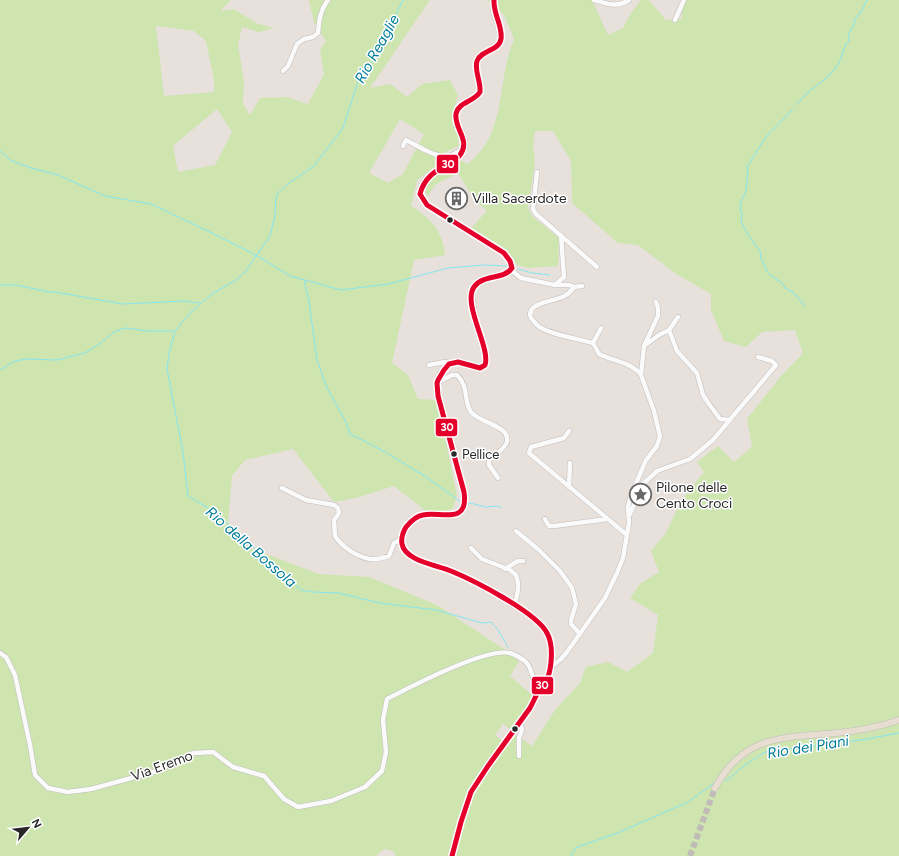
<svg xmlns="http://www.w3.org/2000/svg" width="899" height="856" font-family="Figtree,sans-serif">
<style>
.green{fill:#cee5b0;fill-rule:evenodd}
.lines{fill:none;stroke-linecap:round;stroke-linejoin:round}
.stream{stroke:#86e6f1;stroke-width:1}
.major-tunnel{stroke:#c1bbb7;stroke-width:6;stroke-dasharray:6 3;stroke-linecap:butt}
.minor-casing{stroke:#bfbdbe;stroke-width:5.5}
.major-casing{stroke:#bfbcbb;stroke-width:7}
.minor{stroke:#fbfafa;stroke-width:4.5}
.major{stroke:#e7ddd0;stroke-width:6}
.bus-1-casing{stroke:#fff;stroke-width:8}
.bus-1{stroke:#e4002b;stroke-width:5}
.bus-dot{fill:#272727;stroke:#fff;stroke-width:1.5}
.labels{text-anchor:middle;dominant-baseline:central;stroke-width:3;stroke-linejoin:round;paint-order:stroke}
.bus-label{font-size:13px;fill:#272727;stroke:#fff;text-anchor:start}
.poi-label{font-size:14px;fill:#272727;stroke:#fff;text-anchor:start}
.street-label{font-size:14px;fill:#272727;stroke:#fff}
.water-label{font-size:15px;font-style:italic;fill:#017d9b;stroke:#fff}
.line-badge{stroke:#fff;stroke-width:1.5}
.badge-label{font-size:11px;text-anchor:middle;font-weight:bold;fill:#fff}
</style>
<rect width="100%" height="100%" fill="#e7e0db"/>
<path class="green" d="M0,0h231l-11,11 14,-2 22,14 18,5 -15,4 -17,-5 -4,18 6,36 -1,23 7,11 10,-17 27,-1 21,7 16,-30 -4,-25 6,-8 -12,-18 -5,-23h121l-60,88 20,-4 17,13 15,-13 28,-4 8,15 -6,22 6,18 1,11 -14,6 -1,8 -27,20 -6,26c19,12 32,25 34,49l-31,5 -22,103 16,12 10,24 18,1 9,38 12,58 -4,12 -9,5 -19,-3 -31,-24 -38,12 -22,4 -41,-53 -48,11 -13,16 -4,48 22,24 69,26 50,3 68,28 67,44 15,12 -9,15 22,19 -4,13 -17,22 -8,-6 -8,11 13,10 8,-10 16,11 23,-36 25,-27 6,-16 22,-5 19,10 26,-19 5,-38 -28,-17 10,-14 19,-12 -8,-21 15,-18 15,-32 23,-29 -7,-10 21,-16 16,16 18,-15 -5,-28 34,-43 22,-23 -8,-23 -33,2 -16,15 -22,-6 -13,-31v-16l-33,-19 -40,-30 -20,-2 -46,-40 -1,-42 -18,-30h-18l-2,14 2,17 -7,46 4,8 27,22 -1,28 -29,2 -12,-3 -8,-11 -38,-26 16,-17 -13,-12 -16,-26 -23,12 -8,12c-8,-21 21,-28 33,-37l8,4c35,-29 30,-67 40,-107 1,-6 4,-12 6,-18l-10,-24 -17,-15h105l16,35 15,-7 8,-15 10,-13h8l17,20 16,-1 -1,-19h218v856h-503l-3,-5 -9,-2 -8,7h-376zM156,26l38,5 12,10 8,39v12l-50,4zM217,109l15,23 -17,33 -37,7 -5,-26zM400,119l24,15 -21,40 -15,9 -19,-10z"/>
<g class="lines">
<path class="stream" d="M403,0l-23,47 -10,18 -10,10 -17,53 -29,38 -25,17 -11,10 -2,4 -1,18 -5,21 -25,36 -9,8 -24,14 -21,18 -16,19 -6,22 -2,16 16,83 5,44 25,15 88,79 11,2 26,1 42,10 56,7 46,13 9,-1 7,8 10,17
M797,104l10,-11 22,-17 10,-13 7,-19 4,-3 -2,-7 5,-7 2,-8 3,-4 2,-1 7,-14
M793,109l-28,29 -18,29 1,4 -2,20 -5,10 -1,7 2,6 -1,8 9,16 10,13 1,7 7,15 15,11 2,4 9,5 11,13
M0,151l10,9 21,8 27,7 47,21 46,8 61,29 44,22 34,21 51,14 47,-6 60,-16 35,-3 25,1
M518,269l14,4 18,2
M304,280l5,22 8,58 10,28 19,34 4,12c17,8 34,17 50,27 8,4 14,10 22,13l39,28
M0,285h16l33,7h6l68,12 61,-3 15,2
M0,370l13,-8 12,-3 32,1 28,-7 13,-8 16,-13 7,-3 6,-1 20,3h27
M467,505l3,-2 16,4 12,-1 4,2
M726,781l19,-16 20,-13 96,-12 38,-7
M571,856l4,-8 45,-16 68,-30 26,-19"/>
<path class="major-tunnel" d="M690,856l25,-68"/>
<defs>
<path id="minor" d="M594,0c14,4 22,8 35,0
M675,20l9,-20
M283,71l5,-5 9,-22 7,-5 9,-2 5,-4c1,-12 2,-23 10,-33
M403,146l3,-6c12,6 29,18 43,16 5,-1 10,-5 14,-8
M537,172l-4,37 3,5 61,53
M511,270l10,8 34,7 9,-8 -3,-42
M555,285h14l5,2c-9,15 -27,11 -40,20 -4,3 -5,6 -3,11 2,2 4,5 6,7 9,9 43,14 56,18
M574,287l8,-1
M601,328l-8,15 6,11c14,7 32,8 42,21
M669,330l9,-13
M644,346l15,-11 10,-5 8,21 20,22 6,22 6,9 11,15 10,1
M429,365l16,-3 5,1
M437,383l15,-8h5c13,13 6,27 14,37 7,10 40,14 36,30 -2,7 -13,13 -18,18v5l9,13
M569,431l-5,7 -33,9 -2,6 98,82
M569,486l1,-23
M282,488l24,12 28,5 4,3 1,5 -5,7 1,16c7,11 22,21 35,23 6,1 13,-1 19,-3l5,-13 8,-4
M630,514l13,-30 14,-13 33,-12 23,-19 63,-75 -4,-4 -14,-4
M545,519l4,7h5l54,-7
M516,531l23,19 21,21 12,17 4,16 -5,16v4l9,10
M471,548l11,11 28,11 6,5c4,10 2,20 -2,30
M505,569l13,-8h5
M0,653l6,4 9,18 15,70 5,30 13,13 20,4 23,-3 66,-18 36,-18 20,-1 20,15 31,9 20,23 14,8 33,-6 34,-14 17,-16 4,-19 -3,-32 4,-21c23,-12 100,-52 123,-46 4,1 13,6 16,9 6,6 8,20 10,28
M551,667l10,-8 6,-7 38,-54 12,-25 6,-15 6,-35 -1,-16 3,-12 15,-35 11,-14 3,-10 -6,-25 -13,-36 3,-29 14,-30v-8l-2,-6
M519,756v-18l3,-8 -2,-7"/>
<path id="major" d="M715,788c29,-54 68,-50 121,-55 22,-2 42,-6 63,-13
M452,856l9,-34 10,-30 17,-26 42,-58 7,-14 -1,-4c12,-6 14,-15 15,-29 1,-10 0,-21 -5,-30 -13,-19 -74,-52 -97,-61 -13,-5 -43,-10 -47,-25 -1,-7 1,-14 6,-20 4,-6 12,-11 20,-11 11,-1 22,6 32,-3 2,-3 4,-7 4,-11 1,-5 -1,-10 -2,-15l-24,-89c0,-4 -1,-9 -1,-13 2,-8 10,-21 18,-21 6,-1 18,5 25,6 7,-2 7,-7 6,-13 -4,-14 -20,-57 -12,-68 4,-5 13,-8 19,-10 6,-2 16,-2 19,-9l-2,-7 -6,-8 -77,-48 -7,-11c2,-17 17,-24 31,-32 3,-2 8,-4 10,-8 10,-15 -5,-24 -5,-38 0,-3 2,-7 3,-9 6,-4 14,-7 19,-12 7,-8 -6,-24 0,-36 4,-9 21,-9 23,-19 2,-14 -10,-25 -7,-40"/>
</defs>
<use href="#minor" class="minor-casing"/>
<use href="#major" class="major-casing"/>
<use href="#minor" class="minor"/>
<use href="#major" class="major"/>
<defs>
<path id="bus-1" d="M452,856l9,-34 10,-30 17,-26 42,-58 7,-14 -1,-4c11,-6 14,-16 15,-28 1,-10 1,-20 -4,-29 -11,-21 -74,-53 -96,-62 -14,-6 -46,-10 -49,-27 -1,-6 1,-12 4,-17 5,-6 10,-11 17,-12 17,-4 46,11 41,-23l-26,-96 -1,-13 1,-3 6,-10 5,-6 9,-2 22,6 5,-3c6,-17 -23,-61 -11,-78 9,-13 30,-7 38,-19l-2,-7 -6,-8 -77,-48 -7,-11c4,-16 15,-23 28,-30 4,-3 10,-5 12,-9 11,-15 -6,-26 -4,-41 2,-12 18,-12 24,-22 1,-11 -6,-21 -3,-31 4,-11 22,-10 24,-22 2,-13 -8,-25 -7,-39"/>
</defs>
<use href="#bus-1" class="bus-1-casing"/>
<use href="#bus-1" class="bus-1"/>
</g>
<defs>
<symbol id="building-ring" viewBox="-11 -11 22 22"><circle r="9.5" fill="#fff" stroke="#6a6866" stroke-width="1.5"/><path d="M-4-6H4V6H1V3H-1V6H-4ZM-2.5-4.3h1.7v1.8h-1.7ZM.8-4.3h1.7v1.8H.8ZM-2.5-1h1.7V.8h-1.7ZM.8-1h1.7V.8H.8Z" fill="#6a6866"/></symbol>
<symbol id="sight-ring" viewBox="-11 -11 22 22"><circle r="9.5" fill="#fff" stroke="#6a6866" stroke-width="1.5"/><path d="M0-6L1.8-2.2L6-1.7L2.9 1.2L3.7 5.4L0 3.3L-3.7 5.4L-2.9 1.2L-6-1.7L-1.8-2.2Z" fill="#6a6866"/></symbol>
</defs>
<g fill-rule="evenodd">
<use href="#building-ring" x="444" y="186" width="25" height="25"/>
<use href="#sight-ring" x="628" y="482" width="25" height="25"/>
</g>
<g class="bus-dot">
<circle cx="450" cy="220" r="3.5"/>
<circle cx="454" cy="454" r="3.5"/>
<circle cx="515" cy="729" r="3.5"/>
</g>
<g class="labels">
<g class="bus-label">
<text x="462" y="454">Pellice</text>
</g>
<g class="poi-label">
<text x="472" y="198">Villa Sacerdote</text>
<text x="656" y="487">Pilone delle<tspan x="656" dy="16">Cento Croci</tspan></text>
</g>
<g class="street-label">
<text transform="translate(162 766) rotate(-20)">Via Eremo</text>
</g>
<g class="water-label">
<text transform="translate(377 49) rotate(-61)">Rio Reaglie</text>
<text transform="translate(251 547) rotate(41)">Rio della Bossola</text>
<text transform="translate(808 747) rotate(-9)">Rio dei Piani</text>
</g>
</g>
<g class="line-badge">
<rect x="436" y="154" width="23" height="20" rx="4" fill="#e4002b"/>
<rect x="435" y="418" width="23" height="19" rx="4" fill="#e4002b"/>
<rect x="531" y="676" width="23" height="19" rx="4" fill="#e4002b"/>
</g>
<g class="badge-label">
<text x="448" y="168">30</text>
<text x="447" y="431">30</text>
<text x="542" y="689">30</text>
</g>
<g transform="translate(28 828) rotate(62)" stroke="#ffffff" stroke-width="3" paint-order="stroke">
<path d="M0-3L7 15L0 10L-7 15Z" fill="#272727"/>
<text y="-6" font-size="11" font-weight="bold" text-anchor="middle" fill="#272727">N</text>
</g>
</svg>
